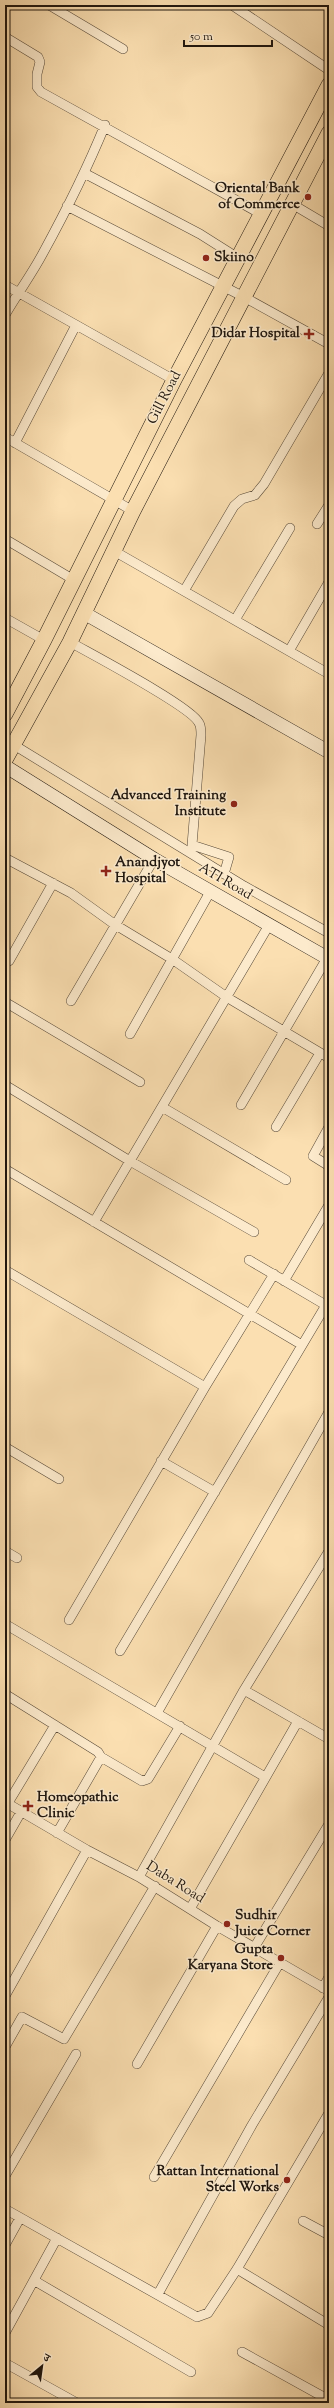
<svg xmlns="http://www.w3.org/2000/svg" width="334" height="2408" font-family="'Sorts Mill Goudy','Noto Serif Devanagari',serif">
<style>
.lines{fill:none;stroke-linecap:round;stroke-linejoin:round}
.street-casing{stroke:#564837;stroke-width:10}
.secondary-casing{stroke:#1f160e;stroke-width:14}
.primary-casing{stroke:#1f160e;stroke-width:16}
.street{stroke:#fceacc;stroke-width:9}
.secondary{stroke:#fceacc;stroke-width:13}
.primary{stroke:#fbdfb1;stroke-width:15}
.poi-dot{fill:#8f2418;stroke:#fceacc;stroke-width:1.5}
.labels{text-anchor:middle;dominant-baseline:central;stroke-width:3;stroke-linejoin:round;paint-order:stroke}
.poi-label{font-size:14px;font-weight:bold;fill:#1f160e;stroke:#fceacc;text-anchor:end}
.street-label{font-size:14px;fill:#1f160e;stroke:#fceacc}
</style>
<rect width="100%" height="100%" fill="#fbdfb1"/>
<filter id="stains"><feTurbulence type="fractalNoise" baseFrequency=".005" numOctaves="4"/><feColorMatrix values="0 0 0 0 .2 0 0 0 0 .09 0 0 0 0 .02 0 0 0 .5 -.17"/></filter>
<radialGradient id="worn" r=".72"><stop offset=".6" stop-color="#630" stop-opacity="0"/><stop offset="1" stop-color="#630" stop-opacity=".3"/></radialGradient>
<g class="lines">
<defs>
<path id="street" d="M49,5l74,44
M232,5l97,65
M5,37l33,20 2,5 -3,12v13l4,5 220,122
M84,173l116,61 38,24
M292,204l37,22
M67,206l177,91 85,47
M5,285l169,95
M5,315c12,-21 27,-41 38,-62 23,-42 44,-84 62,-128
M5,437l128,74
M15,443l61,-118
M317,524l12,-19
M5,539l69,41
M114,551l215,123
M184,591l50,-85 8,-7 13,-4 9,-11 65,-111
M5,618l39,22
M235,620l55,-92
M70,642c21,12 122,65 129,81 2,3 2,9 2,12l-9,110 37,12 -5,17
M289,651l40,-69
M14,745l230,141 85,47
M5,858l66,35 43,31 58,35 56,39 101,60
M9,961l44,-78
M71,1001l83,-142
M5,1002l135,80
M130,1034l80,-142
M5,1085l125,76 124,71
M241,1105l86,-147
M162,1107l124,73
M276,1127l44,-74
M329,1127l-16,29 16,10
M5,1169l297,176
M94,1222l175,-297
M249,1260l80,47
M5,1270l200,117
M284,1281l45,-76
M5,1447l54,32
M161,1461l54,31
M5,1551l12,7
M69,1620l136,-233 69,-113
M5,1624l260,153
M120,1651l206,-346
M244,1690l85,49
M5,1694l93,58 3,5 41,24 6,-2 32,-53
M157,1713l172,-301
M5,1802l82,48 52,27 78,49 112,65
M8,1803l47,-78
M57,1833l44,-76
M5,1840l16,-28
M139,1877l105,-187 85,-139
M190,1909l108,-188
M254,1948l75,-124
M323,1988l6,-11
M5,1996l82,-146
M5,2047l17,-30 42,22 91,-153
M137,2064l80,-138
M5,2176l71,-122
M154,2177l125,-213
M5,2209l192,108 11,-4 29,-44 92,-156
M303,2221l26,14
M5,2245l15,-27
M237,2269l92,56
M35,2281l156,91
M158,2294l94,-169 77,-128
M5,2333l52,-95
M242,2352l87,48
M5,2363l72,40"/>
<path id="secondary" d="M84,613l245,139
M5,766l149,93 175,100"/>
<path id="primary" d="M5,714l39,-74 130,-260 155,-295
M5,760l65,-118 63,-131 196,-378"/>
</defs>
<use href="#street" class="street-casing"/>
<use href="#secondary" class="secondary-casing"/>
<use href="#primary" class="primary-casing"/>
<use href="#street" class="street"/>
<use href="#secondary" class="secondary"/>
<use href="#primary" class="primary"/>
</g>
<g class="poi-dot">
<circle cx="308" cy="197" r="4"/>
<circle cx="206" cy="258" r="4"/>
<path d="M307 328h4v4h4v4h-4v4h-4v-4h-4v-4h4z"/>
<circle cx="234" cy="804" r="4"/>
<path d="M104 865h4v4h4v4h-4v4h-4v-4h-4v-4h4z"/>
<path d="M26 1800h4v4h4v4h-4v4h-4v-4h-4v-4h4z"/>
<circle cx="227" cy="1924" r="4"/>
<circle cx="281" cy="1958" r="4"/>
<circle cx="287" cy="2180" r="4"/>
</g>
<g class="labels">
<g class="poi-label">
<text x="300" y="189">Oriental Bank<tspan x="300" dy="16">of Commerce</tspan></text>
<text x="214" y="258" text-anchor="start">Skiino</text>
<text x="300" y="334">Didar Hospital</text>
<text x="226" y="796">Advanced Training<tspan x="226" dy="16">Institute</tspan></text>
<text x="115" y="863" text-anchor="start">Anandjyot<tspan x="115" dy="16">Hospital</tspan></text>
<text x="37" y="1798" text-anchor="start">Homeopathic<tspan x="37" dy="16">Clinic</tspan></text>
<text x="235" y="1916" text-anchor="start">Sudhir<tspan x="235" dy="16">Juice Corner</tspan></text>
<text x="273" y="1950">Gupta<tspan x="273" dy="16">Karyana Store</tspan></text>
<text x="279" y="2172">Rattan International<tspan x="279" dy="16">Steel Works</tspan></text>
</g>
<g class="street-label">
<text transform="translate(165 398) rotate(-63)">Gill Road</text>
<text transform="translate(225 882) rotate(30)">ATI Road</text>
<text transform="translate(175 1883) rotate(32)">Daba Road</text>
</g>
</g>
<rect width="334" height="2408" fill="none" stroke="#fbdfb1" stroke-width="20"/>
<rect x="6" y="6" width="322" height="2396" fill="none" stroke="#1f160e" stroke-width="2"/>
<rect x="10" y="10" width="314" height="2388" fill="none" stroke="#1f160e"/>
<g transform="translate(42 2366) rotate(29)" stroke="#fceacc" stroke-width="3" paint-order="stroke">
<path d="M0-3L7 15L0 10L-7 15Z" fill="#1f160e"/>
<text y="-6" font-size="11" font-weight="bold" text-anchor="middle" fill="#1f160e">उ</text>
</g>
<path d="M184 40v6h88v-6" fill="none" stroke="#1f160e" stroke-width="2"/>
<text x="190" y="40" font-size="12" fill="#1f160e" stroke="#fceacc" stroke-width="3" paint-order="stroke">50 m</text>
<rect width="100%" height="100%" filter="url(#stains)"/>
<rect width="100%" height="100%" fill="url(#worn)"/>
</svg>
